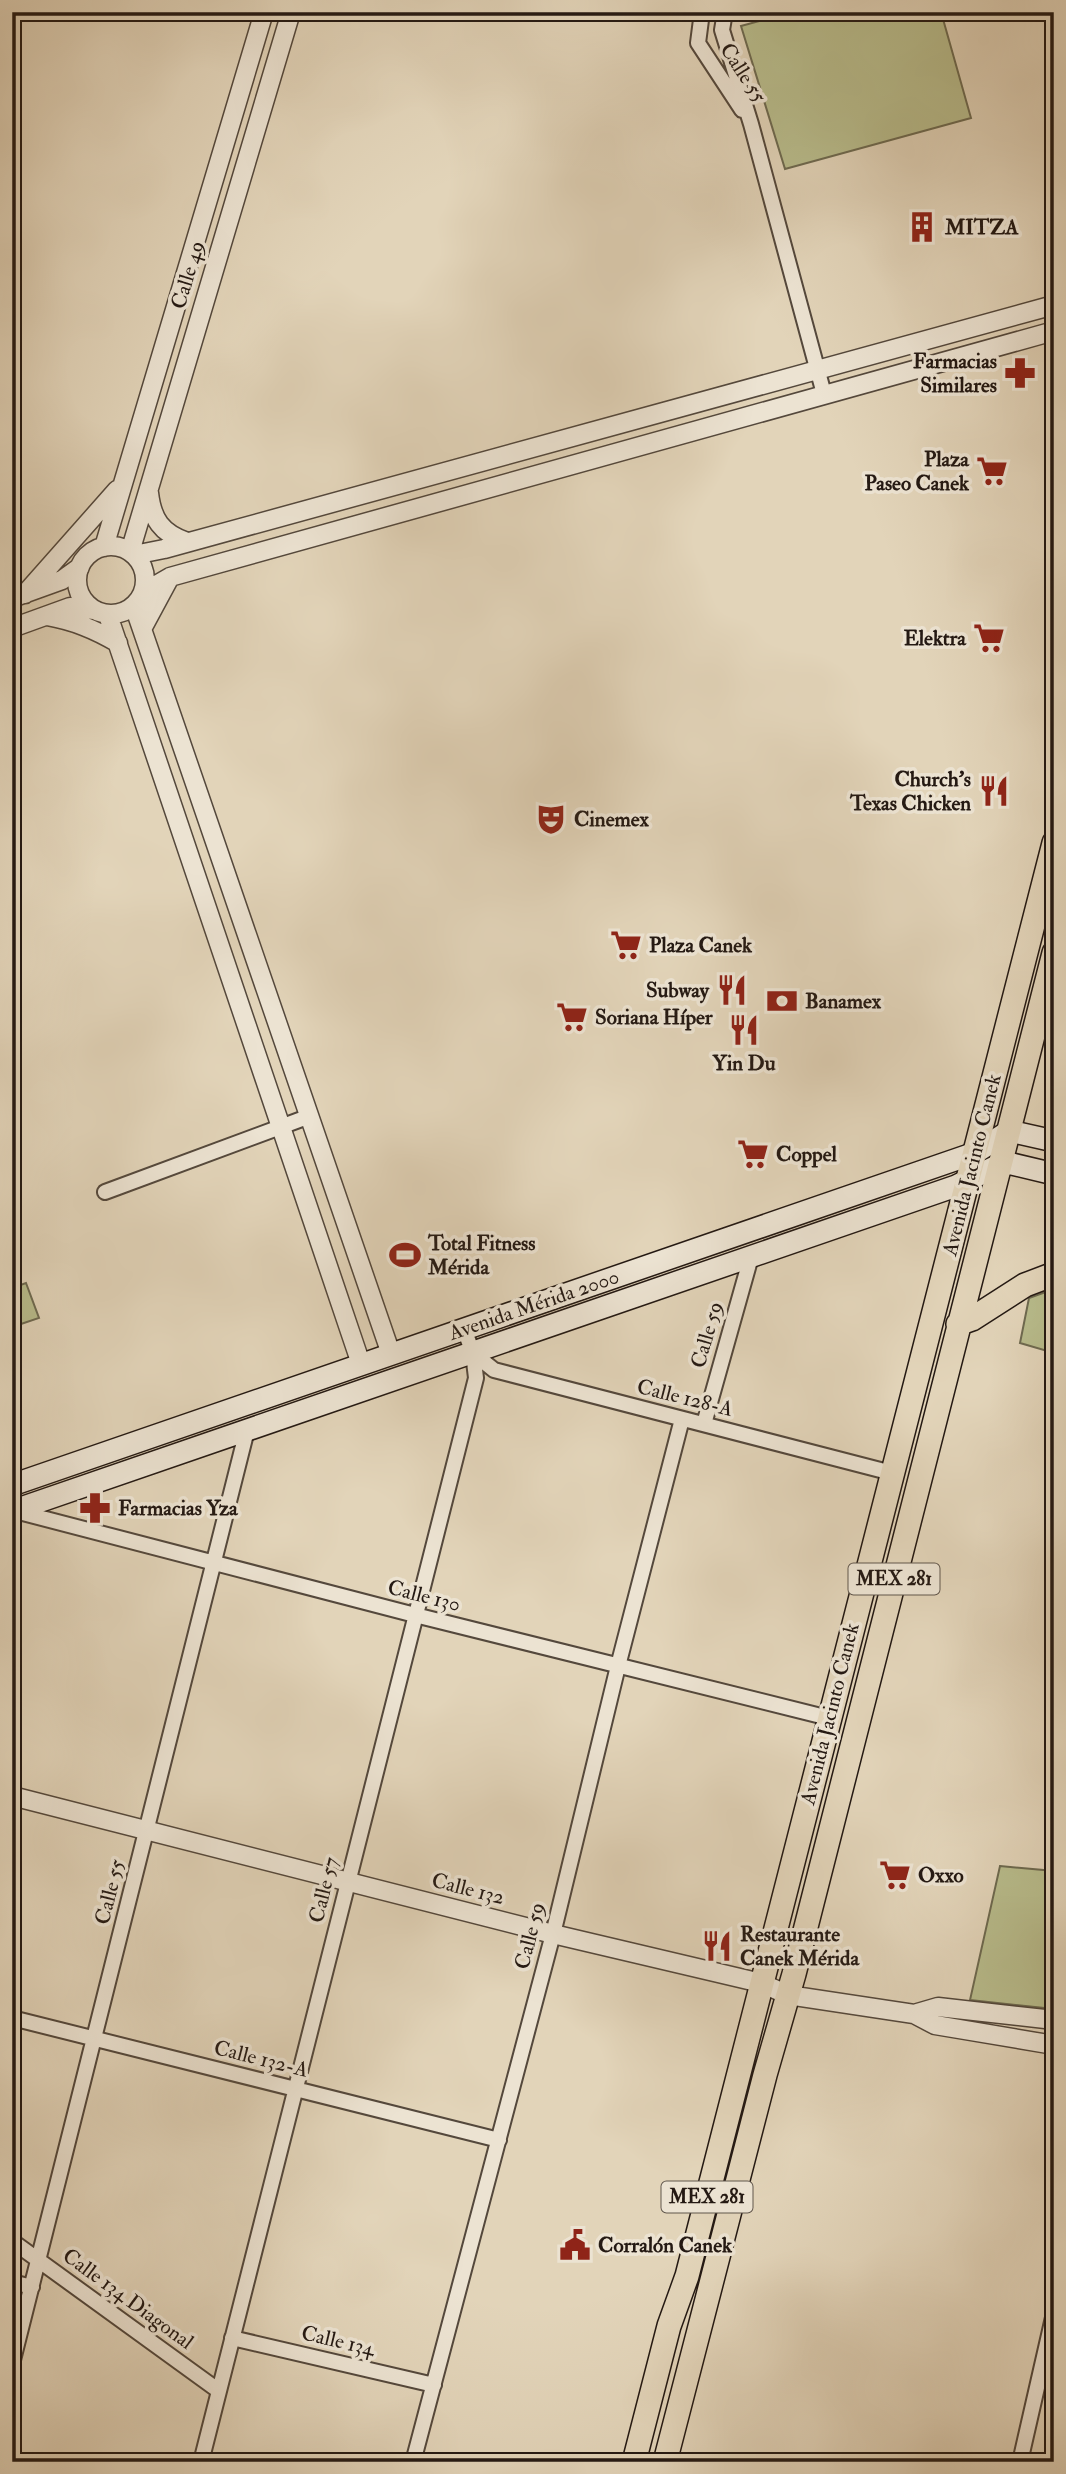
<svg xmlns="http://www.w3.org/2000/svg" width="1066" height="2474" font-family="'IM FELL Double Pica',serif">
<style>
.green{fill:#b8bc8c;stroke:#6e6a50;stroke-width:2}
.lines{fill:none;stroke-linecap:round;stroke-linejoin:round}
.minor-casing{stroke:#54483c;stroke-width:18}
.tertiary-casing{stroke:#54483c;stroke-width:21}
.secondary-casing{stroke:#241913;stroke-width:24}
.primary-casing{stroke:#241913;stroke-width:26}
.minor{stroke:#ece3d2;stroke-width:14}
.tertiary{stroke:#ece3d2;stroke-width:18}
.secondary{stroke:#ece3d2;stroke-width:21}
.primary{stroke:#e2d4b9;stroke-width:23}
.labels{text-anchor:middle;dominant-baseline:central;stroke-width:7;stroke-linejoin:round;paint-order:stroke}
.shield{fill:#ece3d2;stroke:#60564c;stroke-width:2}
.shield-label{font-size:19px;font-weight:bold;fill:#241913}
.street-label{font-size:21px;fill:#241913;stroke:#ece3d2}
.poi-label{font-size:21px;font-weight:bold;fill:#241913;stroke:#ece3d2;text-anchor:start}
</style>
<rect width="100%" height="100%" fill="#e2d4b9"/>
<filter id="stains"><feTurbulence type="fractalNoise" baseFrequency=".00286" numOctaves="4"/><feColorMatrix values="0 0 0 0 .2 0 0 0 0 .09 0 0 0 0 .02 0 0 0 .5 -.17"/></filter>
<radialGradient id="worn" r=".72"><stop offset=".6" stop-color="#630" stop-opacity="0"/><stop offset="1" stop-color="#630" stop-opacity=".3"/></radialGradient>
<path class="green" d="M793,12h148l30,106 -186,51 -44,-143z
M26,1283l13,35 -27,9v-39z
M1054,1289v64l-34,-10 9,-45z
M1000,1866l54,5v138l-84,-9z"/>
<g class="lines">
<defs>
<path id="minor" d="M579,12h3
M702,12l-4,31 44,67
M725,12l-3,18 29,94 73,270
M105,1192l205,-76
M473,1353l21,17 398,103
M704,1424l47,-167
M15,1511l400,104 414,103
M12,2018l487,122
M12,2241l207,150
M12,2282l20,5
M232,2338l202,47
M12,2364l235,-934
M201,2462l275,-1084 -3,-25 -9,-24
M413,2462l140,-528 65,-268 64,-247
M1020,2462l34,-149"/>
<path id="tertiary" d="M149,493c3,26 12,40 38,49
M77 580a34 34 0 1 1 68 0a34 34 0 1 1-68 0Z
M104,547l160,-535
M130,552l161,-540
M134,555l30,-6 890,-244
M144,592l26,-15 884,-246
M25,594l92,-104
M12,598l50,-18 18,-13
M134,606l257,748
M108,615l253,749
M47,616c27,5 47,13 71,27
M12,628l58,-21 24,3
M142,629l28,-52
M12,1796l541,138 208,49 27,12 126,19 21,11 119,20
M914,2014l24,-7 116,13"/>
<path id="secondary" d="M12,1485l963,-332 34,-22 45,10
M12,1511l944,-325 45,-22h11l42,10"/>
<path id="primary" d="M958,1324l14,-5 53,-34 29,-11
M634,2462l35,-136 18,-50 367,-1433
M665,2462l100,-387 29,-101 260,-1021"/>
</defs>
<use href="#minor" class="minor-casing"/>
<use href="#tertiary" class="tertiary-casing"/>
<use href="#secondary" class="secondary-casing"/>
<use href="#primary" class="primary-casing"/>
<use href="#minor" class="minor"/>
<use href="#tertiary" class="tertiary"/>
<use href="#secondary" class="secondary"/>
<use href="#primary" class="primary"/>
</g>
<defs>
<symbol id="building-bare" viewBox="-9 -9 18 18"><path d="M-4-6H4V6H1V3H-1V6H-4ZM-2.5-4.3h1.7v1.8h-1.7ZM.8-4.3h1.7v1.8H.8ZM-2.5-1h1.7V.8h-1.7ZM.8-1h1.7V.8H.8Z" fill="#8f2418" stroke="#ece3d2" stroke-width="2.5" paint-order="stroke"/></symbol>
<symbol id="pharmacy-bare" viewBox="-9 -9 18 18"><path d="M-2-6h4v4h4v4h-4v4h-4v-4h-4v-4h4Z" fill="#8f2418" stroke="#ece3d2" stroke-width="2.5" paint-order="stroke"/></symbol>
<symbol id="supermarket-bare" viewBox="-9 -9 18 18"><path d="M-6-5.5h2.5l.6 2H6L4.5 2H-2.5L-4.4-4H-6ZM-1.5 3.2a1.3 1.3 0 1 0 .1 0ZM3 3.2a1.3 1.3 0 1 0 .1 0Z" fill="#8f2418" stroke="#ece3d2" stroke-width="2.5" paint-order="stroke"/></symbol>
<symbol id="restaurant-bare" viewBox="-9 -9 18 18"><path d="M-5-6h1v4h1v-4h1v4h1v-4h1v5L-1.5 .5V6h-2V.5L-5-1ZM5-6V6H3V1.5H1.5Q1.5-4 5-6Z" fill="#8f2418" stroke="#ece3d2" stroke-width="2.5" paint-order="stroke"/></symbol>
<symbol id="theatre-bare" viewBox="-9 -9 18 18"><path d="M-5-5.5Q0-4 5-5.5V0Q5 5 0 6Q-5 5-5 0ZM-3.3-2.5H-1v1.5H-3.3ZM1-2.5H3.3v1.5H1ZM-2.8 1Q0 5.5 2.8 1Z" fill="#8f2418" stroke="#ece3d2" stroke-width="2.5" paint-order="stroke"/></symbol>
<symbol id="bank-bare" viewBox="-9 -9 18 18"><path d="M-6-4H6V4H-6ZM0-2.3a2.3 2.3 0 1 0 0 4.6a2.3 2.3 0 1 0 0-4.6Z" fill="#8f2418" stroke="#ece3d2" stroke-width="2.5" paint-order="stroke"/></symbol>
<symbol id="stadium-bare" viewBox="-9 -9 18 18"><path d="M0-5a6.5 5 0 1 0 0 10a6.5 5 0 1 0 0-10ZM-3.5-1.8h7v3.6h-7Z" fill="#8f2418" stroke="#ece3d2" stroke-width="2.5" paint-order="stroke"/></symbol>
<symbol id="civic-bare" viewBox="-9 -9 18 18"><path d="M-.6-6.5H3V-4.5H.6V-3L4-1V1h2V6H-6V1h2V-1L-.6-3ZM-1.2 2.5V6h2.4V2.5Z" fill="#8f2418" stroke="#ece3d2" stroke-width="2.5" paint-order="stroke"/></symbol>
</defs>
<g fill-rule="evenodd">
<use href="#building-bare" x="900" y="205" width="44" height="44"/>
<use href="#pharmacy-bare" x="998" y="351" width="44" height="44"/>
<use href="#supermarket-bare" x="970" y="449" width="44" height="44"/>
<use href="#supermarket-bare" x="967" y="616" width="44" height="44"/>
<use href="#restaurant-bare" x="972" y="769" width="44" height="44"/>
<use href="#theatre-bare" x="529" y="797" width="44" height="44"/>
<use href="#supermarket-bare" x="604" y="923" width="44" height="44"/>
<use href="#restaurant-bare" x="710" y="968" width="44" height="44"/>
<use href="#bank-bare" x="760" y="979" width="44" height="44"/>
<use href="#supermarket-bare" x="550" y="995" width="44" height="44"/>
<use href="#restaurant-bare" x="722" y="1008" width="44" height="44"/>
<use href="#supermarket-bare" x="731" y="1132" width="44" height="44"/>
<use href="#stadium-bare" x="383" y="1233" width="44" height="44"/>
<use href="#pharmacy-bare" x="73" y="1486" width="44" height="44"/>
<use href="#supermarket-bare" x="873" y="1853" width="44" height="44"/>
<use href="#restaurant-bare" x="695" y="1924" width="44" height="44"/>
<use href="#civic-bare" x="553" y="2223" width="44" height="44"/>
</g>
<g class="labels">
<g class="shield">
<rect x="848.5" y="1563.5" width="91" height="31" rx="5"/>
<rect x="661.5" y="2181.5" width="91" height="31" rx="5"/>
</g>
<g class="shield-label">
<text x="894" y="1579">MEX 281</text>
<text x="707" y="2197">MEX 281</text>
</g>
<g class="street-label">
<text transform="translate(743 73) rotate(57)">Calle 55</text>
<text transform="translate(188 275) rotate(-73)">Calle 49</text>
<text transform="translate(972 1165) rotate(-76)">Avenida Jacinto Canek</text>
<text transform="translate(534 1305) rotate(-19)">Avenida Mérida 2000</text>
<text transform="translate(707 1335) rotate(-74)">Calle 59</text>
<text transform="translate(685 1398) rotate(14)">Calle 128-A</text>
<text transform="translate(424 1596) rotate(14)">Calle 130</text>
<text transform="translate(830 1714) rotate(-76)">Avenida Jacinto Canek</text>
<text transform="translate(468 1889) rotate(14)">Calle 132</text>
<text transform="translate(324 1890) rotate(-76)">Calle 57</text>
<text transform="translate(110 1892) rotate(-76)">Calle 55</text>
<text transform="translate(530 1936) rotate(-76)">Calle 59</text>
<text transform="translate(261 2059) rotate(14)">Calle 132-A</text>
<text transform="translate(128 2299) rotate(36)">Calle 134 Diagonal</text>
<text transform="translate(338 2341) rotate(13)">Calle 134</text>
</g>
<g class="poi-label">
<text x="945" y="227">MITZA</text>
<text x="997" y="361" text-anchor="end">Farmacias<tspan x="997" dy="24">Similares</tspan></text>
<text x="969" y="459" text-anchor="end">Plaza<tspan x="969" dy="24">Paseo Canek</tspan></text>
<text x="966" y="638" text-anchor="end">Elektra</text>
<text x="971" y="779" text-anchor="end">Church's<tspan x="971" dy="24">Texas Chicken</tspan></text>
<text x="574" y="819">Cinemex</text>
<text x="649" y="945">Plaza Canek</text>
<text x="709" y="990" text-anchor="end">Subway</text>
<text x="805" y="1001">Banamex</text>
<text x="595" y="1017">Soriana Híper</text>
<text x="744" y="1063" text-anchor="middle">Yin Du</text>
<text x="776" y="1154">Coppel</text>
<text x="428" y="1243">Total Fitness<tspan x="428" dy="24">Mérida</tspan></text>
<text x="118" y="1508">Farmacias Yza</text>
<text x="918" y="1875">Oxxo</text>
<text x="740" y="1934">Restaurante<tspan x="740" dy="24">Canek Mérida</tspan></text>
<text x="598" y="2245">Corralón Canek</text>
</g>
</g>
<rect width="1066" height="2474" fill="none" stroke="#e2d4b9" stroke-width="42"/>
<rect x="14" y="14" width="1038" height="2446" fill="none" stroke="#241913" stroke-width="3.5"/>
<rect x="21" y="21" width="1024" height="2432" fill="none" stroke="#241913" stroke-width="2"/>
<rect width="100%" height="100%" filter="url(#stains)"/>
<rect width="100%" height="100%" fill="url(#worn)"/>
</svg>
